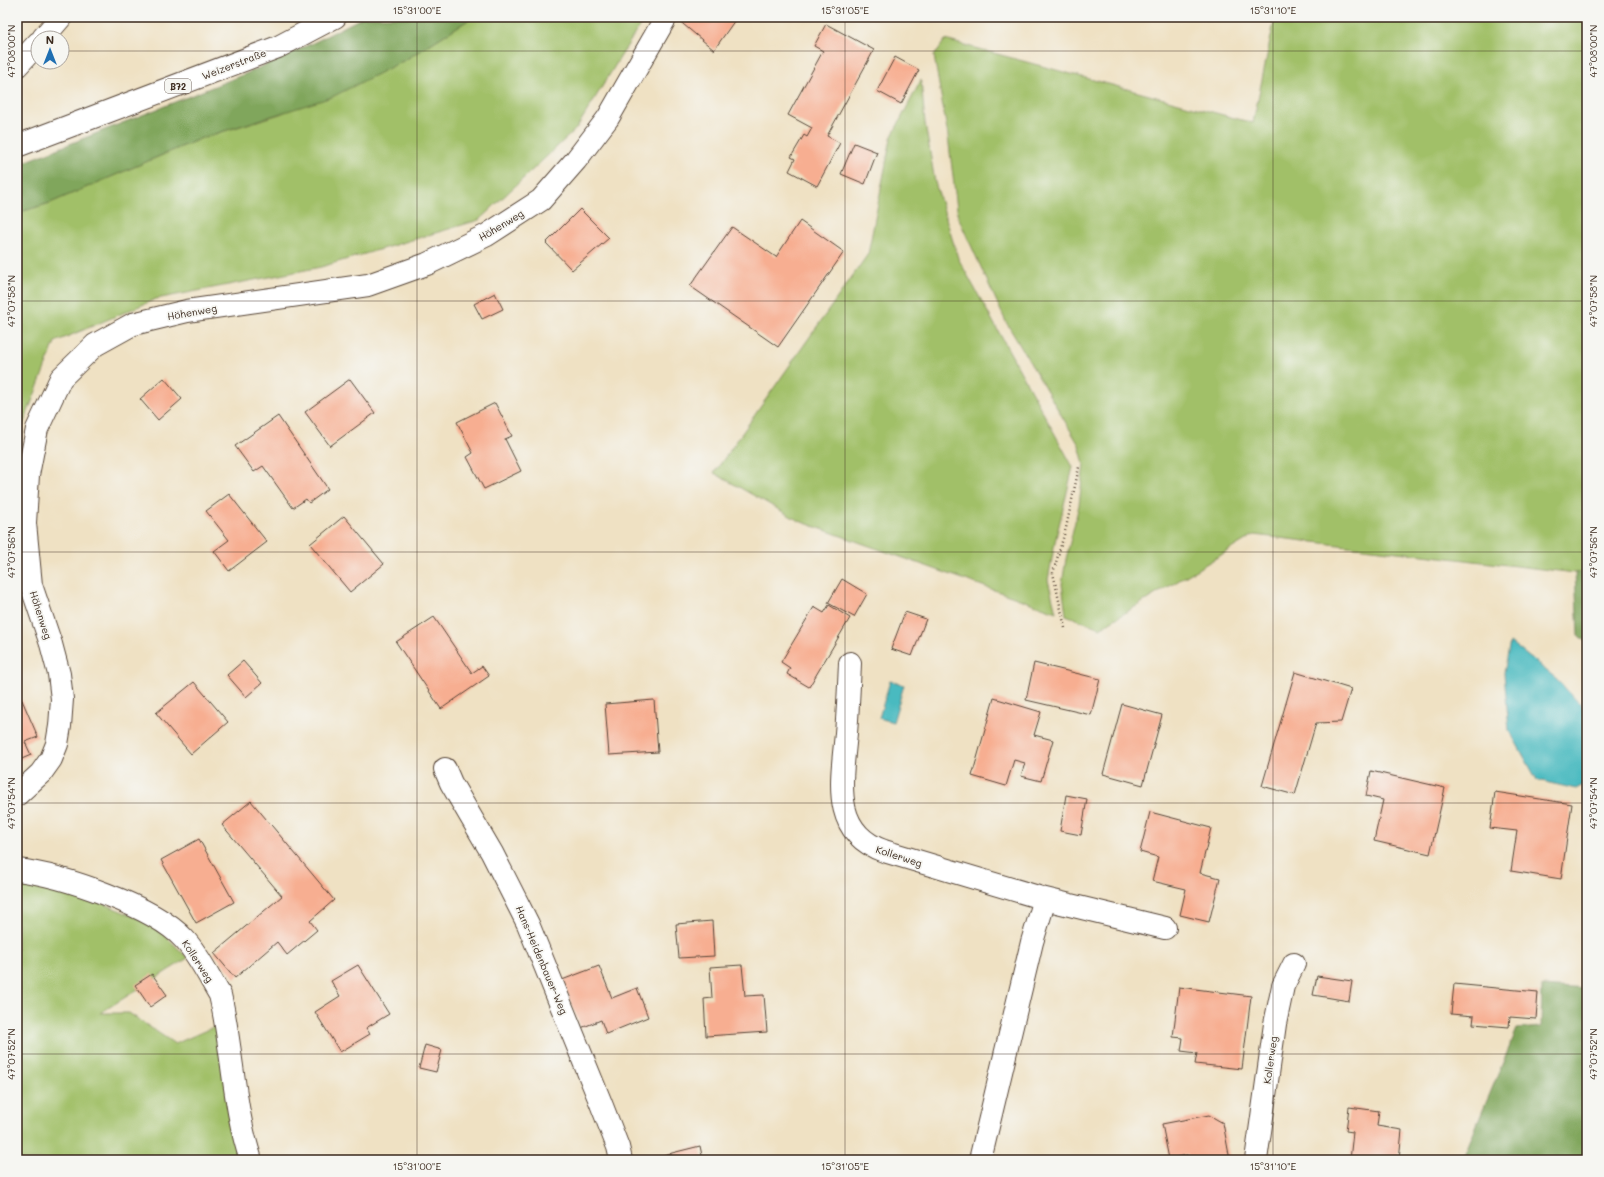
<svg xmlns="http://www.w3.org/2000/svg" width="1604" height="1177" font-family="Mali,sans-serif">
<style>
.green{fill:#a1c068;stroke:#6e7543}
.forest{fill:#80a65c;stroke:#5e683d}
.water{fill:#4abac0;stroke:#42726f}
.building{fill:#f7ae91}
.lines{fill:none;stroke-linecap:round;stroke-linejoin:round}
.minor-casing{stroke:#564537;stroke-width:24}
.primary-casing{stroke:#564537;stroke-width:24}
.path{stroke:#564537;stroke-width:2.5;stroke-dasharray:1 3;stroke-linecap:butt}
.minor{stroke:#fff;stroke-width:22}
.primary{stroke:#fff;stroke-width:22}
.ticks{fill:none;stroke:#3b2a1e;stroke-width:1;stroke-opacity:0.45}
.labels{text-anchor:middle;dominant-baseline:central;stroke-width:3.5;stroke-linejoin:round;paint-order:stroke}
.shield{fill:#f6f6f2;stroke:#73675e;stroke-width:1}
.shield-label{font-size:9px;font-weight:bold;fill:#3b2a1e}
.street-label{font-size:10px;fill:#3b2a1e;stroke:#f6f6f2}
.neatline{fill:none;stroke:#3b2a1e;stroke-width:1.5}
.ticks-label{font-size:10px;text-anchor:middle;fill:#3b2a1e}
</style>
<rect width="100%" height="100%" fill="#f6f6f2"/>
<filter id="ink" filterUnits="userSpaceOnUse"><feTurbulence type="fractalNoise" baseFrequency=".025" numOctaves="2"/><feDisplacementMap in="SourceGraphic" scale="8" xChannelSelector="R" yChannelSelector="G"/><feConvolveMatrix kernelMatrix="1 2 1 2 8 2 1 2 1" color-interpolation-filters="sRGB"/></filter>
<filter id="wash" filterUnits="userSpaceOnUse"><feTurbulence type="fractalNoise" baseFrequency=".012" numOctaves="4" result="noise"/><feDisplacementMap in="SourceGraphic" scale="16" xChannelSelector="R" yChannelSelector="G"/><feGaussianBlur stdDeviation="0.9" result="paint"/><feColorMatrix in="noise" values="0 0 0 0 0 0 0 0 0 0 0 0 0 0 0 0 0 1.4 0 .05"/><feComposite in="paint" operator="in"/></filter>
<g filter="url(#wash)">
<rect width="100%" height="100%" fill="#efe1c3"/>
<path class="green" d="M473,17h172l-69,112 -97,91 -158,47 -165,32 -101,43 -38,98v-227l33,-10 152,-65 78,-24 125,-54z
M1275,17h312v554l-12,2 -321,-38 -154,93 -34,-13 -4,-31 4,-25 13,-54 5,-41 -5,-19 -73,-123 -48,-105 -10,-81 -14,-80 11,-16 308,83z
M921,80l4,43 10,59 23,76 115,209 -18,75 -7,38 8,32 -257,-91 -85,-48 154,-219 23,-116z
M17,878l59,14 78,33 34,33 -88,55h29l46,31 43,-19 25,135h-226z"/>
<path class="forest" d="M363,17h110l-68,43 -73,37 -130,41 -152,65 -33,10v-48l233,-93 67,-31z
M1587,571v72l-9,-8 -3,-62z
M1542,986l45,3v171h-125l55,-131 24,-2z"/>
<path class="water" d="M1510,642l47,37 30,33v71l-11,6 -39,-9 -28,-50 -5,-57z
M890,681l14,4 -11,37 -14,-4z"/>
<g id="blocks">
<path class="building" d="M678,17h59l-23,33 -37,-31z
M826,24l48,26 -47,86 13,7 -23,43 -28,-15 6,-12 -4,-2 13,-22 3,2 5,-9 -24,-13 35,-64 -9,-5z
M895,57l24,13 -18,34 -24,-13z
M854,143l23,9 -12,32 -24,-10z
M580,209l29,29 -37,32 -26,-27z
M800,221l44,31 -66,95 -88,-61 42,-59 44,30z
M495,293l8,16 -21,10 -8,-15z
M164,378l18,21 -24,21 -18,-21z
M350,379l25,34 -45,33 -25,-34z
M495,403l17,33 -7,3 16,32 -37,18 -17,-32 6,-4 -16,-31z
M278,416l50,73 -19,14 -3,-4 -13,9 -30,-42 -9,6 -19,-26z
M229,494l38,48 -38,29 -15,-20 15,-11 -23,-29z
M344,516l40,48 -34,28 -40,-48z
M842,579l25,15 -13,23 -26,-14z
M829,605l21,13 -41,69 -22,-13 3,-6 -9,-6 33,-55 10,6z
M905,612l21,7 -14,37 -21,-7z
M434,617l38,56 10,-7 7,10 -48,33 -45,-67z
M243,661l19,22 -16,14 -19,-22z
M1034,663l66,16 -9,36 -65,-15z
M1295,672l56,17 -10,33 -25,1 -21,72 -33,-9z
M194,682l34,40 -37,32 -35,-41z
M994,698l47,14 -7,23 19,5 -12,41 -20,-5 4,-13 -11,-3 -8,26 -34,-10z
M22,700l16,37 -13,5 6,13 -14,6v-59z
M654,700l4,52 -49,3 -4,-51z
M1122,704l40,11 -19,70 -40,-11z
M1371,771l74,17 -15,66 -56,-13 9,-41 -17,-4z
M1495,792l77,12 -11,75 -50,-8 6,-40 -27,-3z
M1066,795l21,4 -6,36 -21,-4z
M251,801l83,99 -24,21 7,9 -30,25 -10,-13 -42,36 -21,-25 68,-57 -60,-71z
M1150,812l61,16 -11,45 20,5 -11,44 -29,-7 6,-26 -34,-8 6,-24 -18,-5z
M199,839l35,63 -38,21 -35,-63z
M712,921l2,35 -35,2 -3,-34z
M358,965l31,49 -23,14 4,6 -30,18 -25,-40 25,-16 -9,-15z
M742,965l3,31 19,-1 3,37 -61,4 -2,-37 8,-1 -2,-31z
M599,966l13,32 25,-10 11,29 -42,17 -5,-14 -20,8 -19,-48z
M152,974l15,21 -17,12 -15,-22z
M1317,976l35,5 -3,20 -36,-6z
M1454,984l84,8 -2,27 -26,-2 -1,10 -36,-3 1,-8 -23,-2z
M1179,987l72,9 -9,73 -47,-5 2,-11 -16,-2 2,-13 -10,-1z
M425,1045l17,5 -6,22 -17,-4z
M1349,1107l30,4 -2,15 25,4 -3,30h-49l3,-28 -7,-1z
M1209,1115l14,8 7,37h-37l-6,-5 -18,4 -7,-35z
M700,1146l3,14h-38l-1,-5z"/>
</g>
</g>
<g filter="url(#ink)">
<use href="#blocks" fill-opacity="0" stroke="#564537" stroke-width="1"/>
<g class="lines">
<defs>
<path id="minor" d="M43,38l18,-21
M17,66l21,-23
M850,663c-1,23 -2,47 -4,70 -4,46 -16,99 38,118l161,48 120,29
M445,769l6,14 41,70 36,71 72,177 18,46 3,13
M17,795l24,-22 10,-14 6,-15 3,-18 2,-27 -3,-25 -8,-30 -20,-59 -6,-62 3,-48 9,-46 24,-51 34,-33 38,-21 54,-13 181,-26 59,-21 60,-29 54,-35 35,-40 32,-42 58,-101
M17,870c44,5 137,36 167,69 15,16 25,38 36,56l2,9c11,52 12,106 29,156
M980,1160l52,-218 13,-43
M1256,1160l19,-136 8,-38 11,-22"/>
<path id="primary" d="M17,146l261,-99 57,-30"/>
</defs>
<use href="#minor" class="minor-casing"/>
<use href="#primary" class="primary-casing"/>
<path class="path" d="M1065,628l-12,-55 13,-45 13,-61"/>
<use href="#minor" class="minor"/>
<use href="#primary" class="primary"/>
</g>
</g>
<path class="ticks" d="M417,17v1143M845,17v1143M1273,17v1143M17,51h21M62,51h1525M17,301h1570M17,552h1570M17,803h1570M17,1054h1570"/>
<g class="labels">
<rect class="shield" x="165" y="79" width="26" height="14" rx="3"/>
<g class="shield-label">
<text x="178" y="86">B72</text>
</g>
<g class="street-label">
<text transform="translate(234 64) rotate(-21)">Weizerstraße</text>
<text transform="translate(501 225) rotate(-31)">Höhenweg</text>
<text transform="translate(192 312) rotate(-10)">Höhenweg</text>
<text transform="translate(41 615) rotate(72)">Höhenweg</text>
<text transform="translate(899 856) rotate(18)">Kollerweg</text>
<text transform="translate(542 960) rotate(67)">Hans-Heidenbauer-Weg</text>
<text transform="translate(198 961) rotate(57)">Kollerweg</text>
<text transform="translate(1270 1060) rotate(-82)">Kollerweg</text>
</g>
</g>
<rect width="1604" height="1177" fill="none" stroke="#f6f6f2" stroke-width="44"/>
<g transform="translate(50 50)"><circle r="19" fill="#f6f6f2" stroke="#aba49d"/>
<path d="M0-3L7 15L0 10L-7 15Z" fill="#1f6fb2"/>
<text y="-6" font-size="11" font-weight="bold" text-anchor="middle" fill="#3b2a1e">N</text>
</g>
<rect x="22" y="22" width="1560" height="1133" class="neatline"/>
<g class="ticks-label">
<text x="417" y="14">15°31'00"E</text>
<text x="845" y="14">15°31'05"E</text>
<text x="1273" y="14">15°31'10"E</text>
<text transform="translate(11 51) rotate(-90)" y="4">47°08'00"N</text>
<text transform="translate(1593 51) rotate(-90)" y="4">47°08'00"N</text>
<text transform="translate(11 301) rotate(-90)" y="4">47°07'58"N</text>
<text transform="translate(1593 301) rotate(-90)" y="4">47°07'58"N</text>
<text transform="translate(11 552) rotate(-90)" y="4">47°07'56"N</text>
<text transform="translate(1593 552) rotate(-90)" y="4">47°07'56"N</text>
<text transform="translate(11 803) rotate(-90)" y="4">47°07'54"N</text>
<text transform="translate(1593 803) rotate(-90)" y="4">47°07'54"N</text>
<text transform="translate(11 1054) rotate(-90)" y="4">47°07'52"N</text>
<text transform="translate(1593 1054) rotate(-90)" y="4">47°07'52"N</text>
<text x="417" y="1170">15°31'00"E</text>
<text x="845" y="1170">15°31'05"E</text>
<text x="1273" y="1170">15°31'10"E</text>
</g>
</svg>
